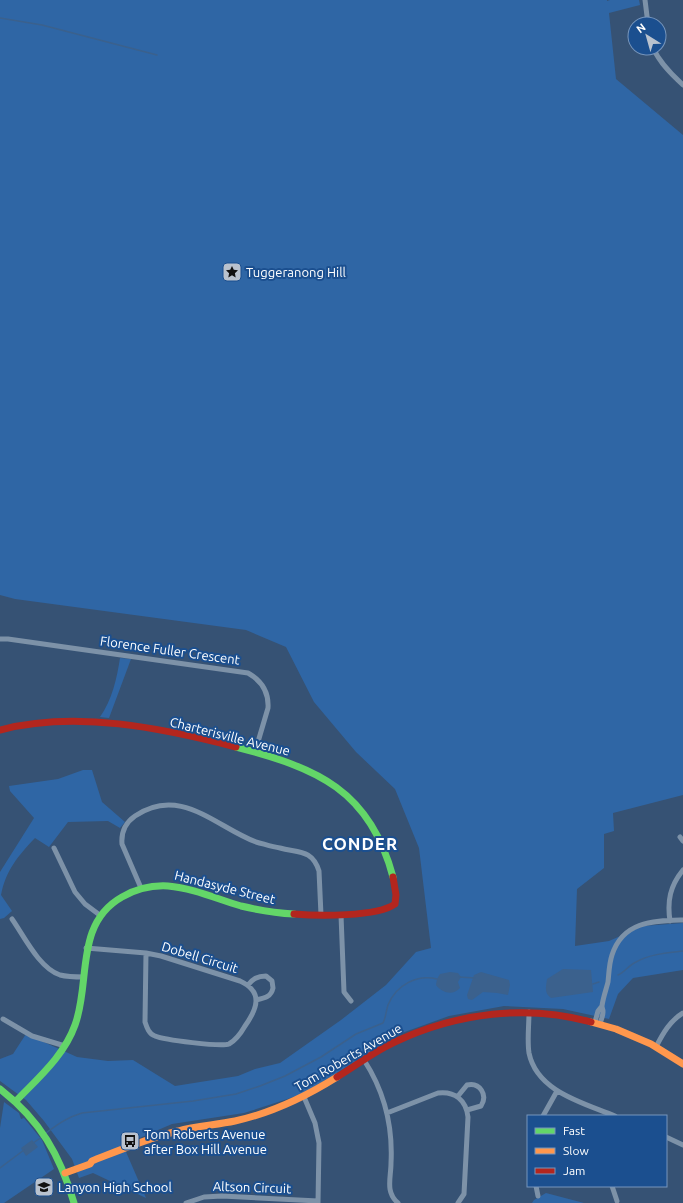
<svg xmlns="http://www.w3.org/2000/svg" width="683" height="1203" font-family="Ubuntu,sans-serif">
<style>
.green{fill:#2f66a5}
.water{fill:#3b618d}
.lines{fill:none;stroke-linecap:round;stroke-linejoin:round}
.stream{stroke:#3b618d;stroke-width:1.5}
.street{stroke:#7d92a8;stroke-width:5}
.fast{stroke:#63d668;stroke-width:7}
.slow{stroke:#ff974d;stroke-width:7}
.jam{stroke:#b3261e;stroke-width:7}
.labels{text-anchor:middle;dominant-baseline:central;stroke-width:4;stroke-linejoin:round;paint-order:stroke}
.poi-label{font-size:13px;fill:#fff;stroke:#1b4f8f;text-anchor:start}
.street-label{font-size:13px;fill:#fff;stroke:#1b4f8f}
.district-label{font-size:17px;font-weight:bold;letter-spacing:1px;fill:#fff;stroke:#1b4f8f}
</style>
<rect width="100%" height="100%" fill="#365274"/>
<path class="green" d="M0,0h607v1l3,-1h29l1,5 -31,8 7,66 67,56v660l-70,18 1,18 -10,3v34l-27,21 -2,57 34,-5 34,-15 40,-3v47l-50,8 -15,16 -9,25 -46,-10 -59,-3 -55,10 -50,18 -96,60 -59,19 -72,11 -49,21 23,53 -53,-25 -14,5 -7,-19 -28,-38 -18,-21 -26,-19v-22l13,-5 13,-20 51,23 31,4 25,-1 42,26 63,-10 17,-7 25,-6 61,-43 45,-35 30,-33 15,-4 -12,-100 -24,-59 -39,-37 -42,-50 -28,-55 -40,-17 -231,-31 -15,-4z
M120,658l11,1 -22,59 -9,-1c12,-17 17,-39 20,-59z
M83,770h9l10,32 23,20 -5,6 -12,-7 -40,1 -19,25 -14,-9c-17,18 -29,32 -34,57l11,16 -8,7 -4,1v-47l34,-54 -24,-27 -1,-5 49,-7z
M4,1102l15,11 2,6 3,-1 18,22 12,29 -50,34h-4v-75z
M546,1193l38,10h-52l2,-3z"/>
<path class="water" d="M563,969l28,1 2,22 -42,6c-7,-5 -5,-11 -4,-19z
M450,972l8,1 3,4 -3,5 2,6c-7,8 -18,5 -24,-3l1,-6 3,-5z
M481,972l28,8 1,5 -2,10 -11,-2 -14,-1 -11,8 -4,-1 -1,-4 7,-20z
M32,1140l6,7 -12,9 -5,-8z"/>
<g class="lines">
<path class="stream" d="M0,18l42,7 115,30
M618,975c7,-3 11,-10 18,-13 14,-8 31,-9 47,-11
M459,977l16,1
M593,984l6,-2
M46,1133c12,-9 22,-16 36,-20l111,-12 43,-7 24,-8 25,-10 36,-19 35,-23 27,-11c3,-6 3,-12 5,-18 8,-20 29,-31 49,-26
M33,1143l9,-6
M0,1168l24,-18"/>
<path class="street" d="M645,0l3,24
M653,48c7,15 18,26 30,37
M0,639h8l240,34c14,8 21,19 20,35l-13,44
M680,837l3,4
M54,848l21,44 10,12 16,12
M141,888l-19,-44c-1,-12 3,-21 13,-28 45,-31 81,11 121,26 8,2 16,5 24,6 18,5 32,1 39,23l2,44
M341,915l3,77 7,9
M12,919c12,17 27,49 48,56 8,2 16,2 24,2
M670,921c-3,-20 0,-35 13,-51
M86,948l60,5 -1,69c2,6 4,12 10,14 9,4 66,11 74,8 7,-4 12,-11 16,-18 12,-17 19,-34 -5,-45l-79,-25 -15,-3
M248,985c5,-6 9,-9 18,-9l6,5 1,7c-2,9 -8,10 -17,12
M529,1012c0,14 -2,28 0,41 8,39 55,50 86,63
M3,1019l29,17 33,10
M595,1022l3,-11 4,-5
M600,1024c1,-4 3,-8 3,-12 0,-4 -1,-3 -1,-6 1,-8 4,-16 6,-24 1,-9 1,-18 4,-27 11,-34 41,-34 71,-35
M656,1047c7,-14 14,-26 27,-34
M364,1060c20,31 29,66 27,103 0,15 -6,29 7,40
M458,1096l9,-11c13,-3 21,10 14,21l-14,4
M304,1097l11,26 4,20 -1,60
M387,1113l51,-20c17,-2 28,7 30,24l-4,77 -6,9
M543,1116l14,-25
M666,1137l17,8
M536,1186l2,10
M612,1186l5,15
M186,1203l18,-6 18,-1 96,5"/>
<path class="fast" d="M236,747c81,21 134,43 157,130
M0,1089c40,31 60,66 74,114
M16,1101c22,-23 48,-45 59,-76 16,-43 -1,-101 47,-128 14,-8 29,-12 46,-11 25,2 49,13 73,20 17,4 35,7 53,8"/>
<path class="slow" d="M591,1022l25,7 35,15 32,20
M65,1173l25,-9 2,-3c28,-11 56,-23 86,-30 18,-5 38,-6 57,-10 37,-8 70,-24 102,-44"/>
<path class="jam" d="M0,730c76,-20 162,-2 236,17
M294,914c23,2 83,3 101,-10l1,-9 -3,-18
M337,1077c20,-12 39,-27 60,-36 60,-28 130,-37 194,-19"/>
</g>
<defs>
<symbol id="sight-square" viewBox="-11 -11 22 22"><rect x="-9" y="-9" width="18" height="18" rx="4" fill="#b9c2ce" stroke="#1b4f8f"/><path d="M0-6L1.8-2.2L6-1.7L2.9 1.2L3.7 5.4L0 3.3L-3.7 5.4L-2.9 1.2L-6-1.7L-1.8-2.2Z" fill="#111"/></symbol>
<symbol id="bus-square" viewBox="-11 -11 22 22"><rect x="-9" y="-9" width="18" height="18" rx="4" fill="#b9c2ce" stroke="#1b4f8f"/><path d="M-5-6H5V4H4V6H2V4H-2V6H-4V4H-5ZM-3.5-4V0h7V-4ZM-3.5 1.2v1.5H-2V1.2ZM2 1.2v1.5H3.5V1.2Z" fill="#111"/></symbol>
<symbol id="school-square" viewBox="-11 -11 22 22"><rect x="-9" y="-9" width="18" height="18" rx="4" fill="#b9c2ce" stroke="#1b4f8f"/><path d="M0-5L7-2L0 1L-7-2ZM-4 1L0 2.5L4 1V4Q0 6-4 4Z" fill="#111"/></symbol>
</defs>
<g fill-rule="evenodd">
<use href="#sight-square" x="221" y="261" width="22" height="22"/>
<use href="#bus-square" x="119" y="1130" width="22" height="22"/>
<use href="#school-square" x="33" y="1176" width="22" height="22"/>
</g>
<g class="labels">
<g class="poi-label">
<text x="246" y="272">Tuggeranong Hill</text>
<text x="144" y="1134">Tom Roberts Avenue<tspan x="144" dy="15">after Box Hill Avenue</tspan></text>
<text x="58" y="1187">Lanyon High School</text>
</g>
<g class="street-label">
<text transform="translate(170 650) rotate(8)">Florence Fuller Crescent</text>
<text transform="translate(230 736) rotate(14)">Charterisville Avenue</text>
<text transform="translate(225 887) rotate(14)">Handasyde Street</text>
<text transform="translate(200 957) rotate(17)">Dobell Circuit</text>
<text transform="translate(348 1057) rotate(-30)">Tom Roberts Avenue</text>
<text transform="translate(252 1187) rotate(2)">Altson Circuit</text>
</g>
<g class="district-label">
<text x="360" y="843">CONDER</text>
</g>
</g>
<rect x="527" y="1115" width="140" height="72" fill="#1b4f8f" stroke="#7695bc"/>
<rect x="535" y="1128" width="20" height="6" fill="#63d668" stroke="#7695bc"/>
<text x="563" y="1135" font-size="12" fill="#ffffff">Fast</text>
<rect x="535" y="1148" width="20" height="6" fill="#ff974d" stroke="#7695bc"/>
<text x="563" y="1155" font-size="12" fill="#ffffff">Slow</text>
<rect x="535" y="1168" width="20" height="6" fill="#b3261e" stroke="#7695bc"/>
<text x="563" y="1175" font-size="12" fill="#ffffff">Jam</text>
<g transform="translate(647 36) rotate(323)"><circle r="19" fill="#1b4f8f" stroke="#7695bc"/>
<path d="M0-3L7 15L0 10L-7 15Z" fill="#b9c2ce"/>
<text y="-6" font-size="11" font-weight="bold" text-anchor="middle" fill="#ffffff">N</text>
</g>
</svg>
